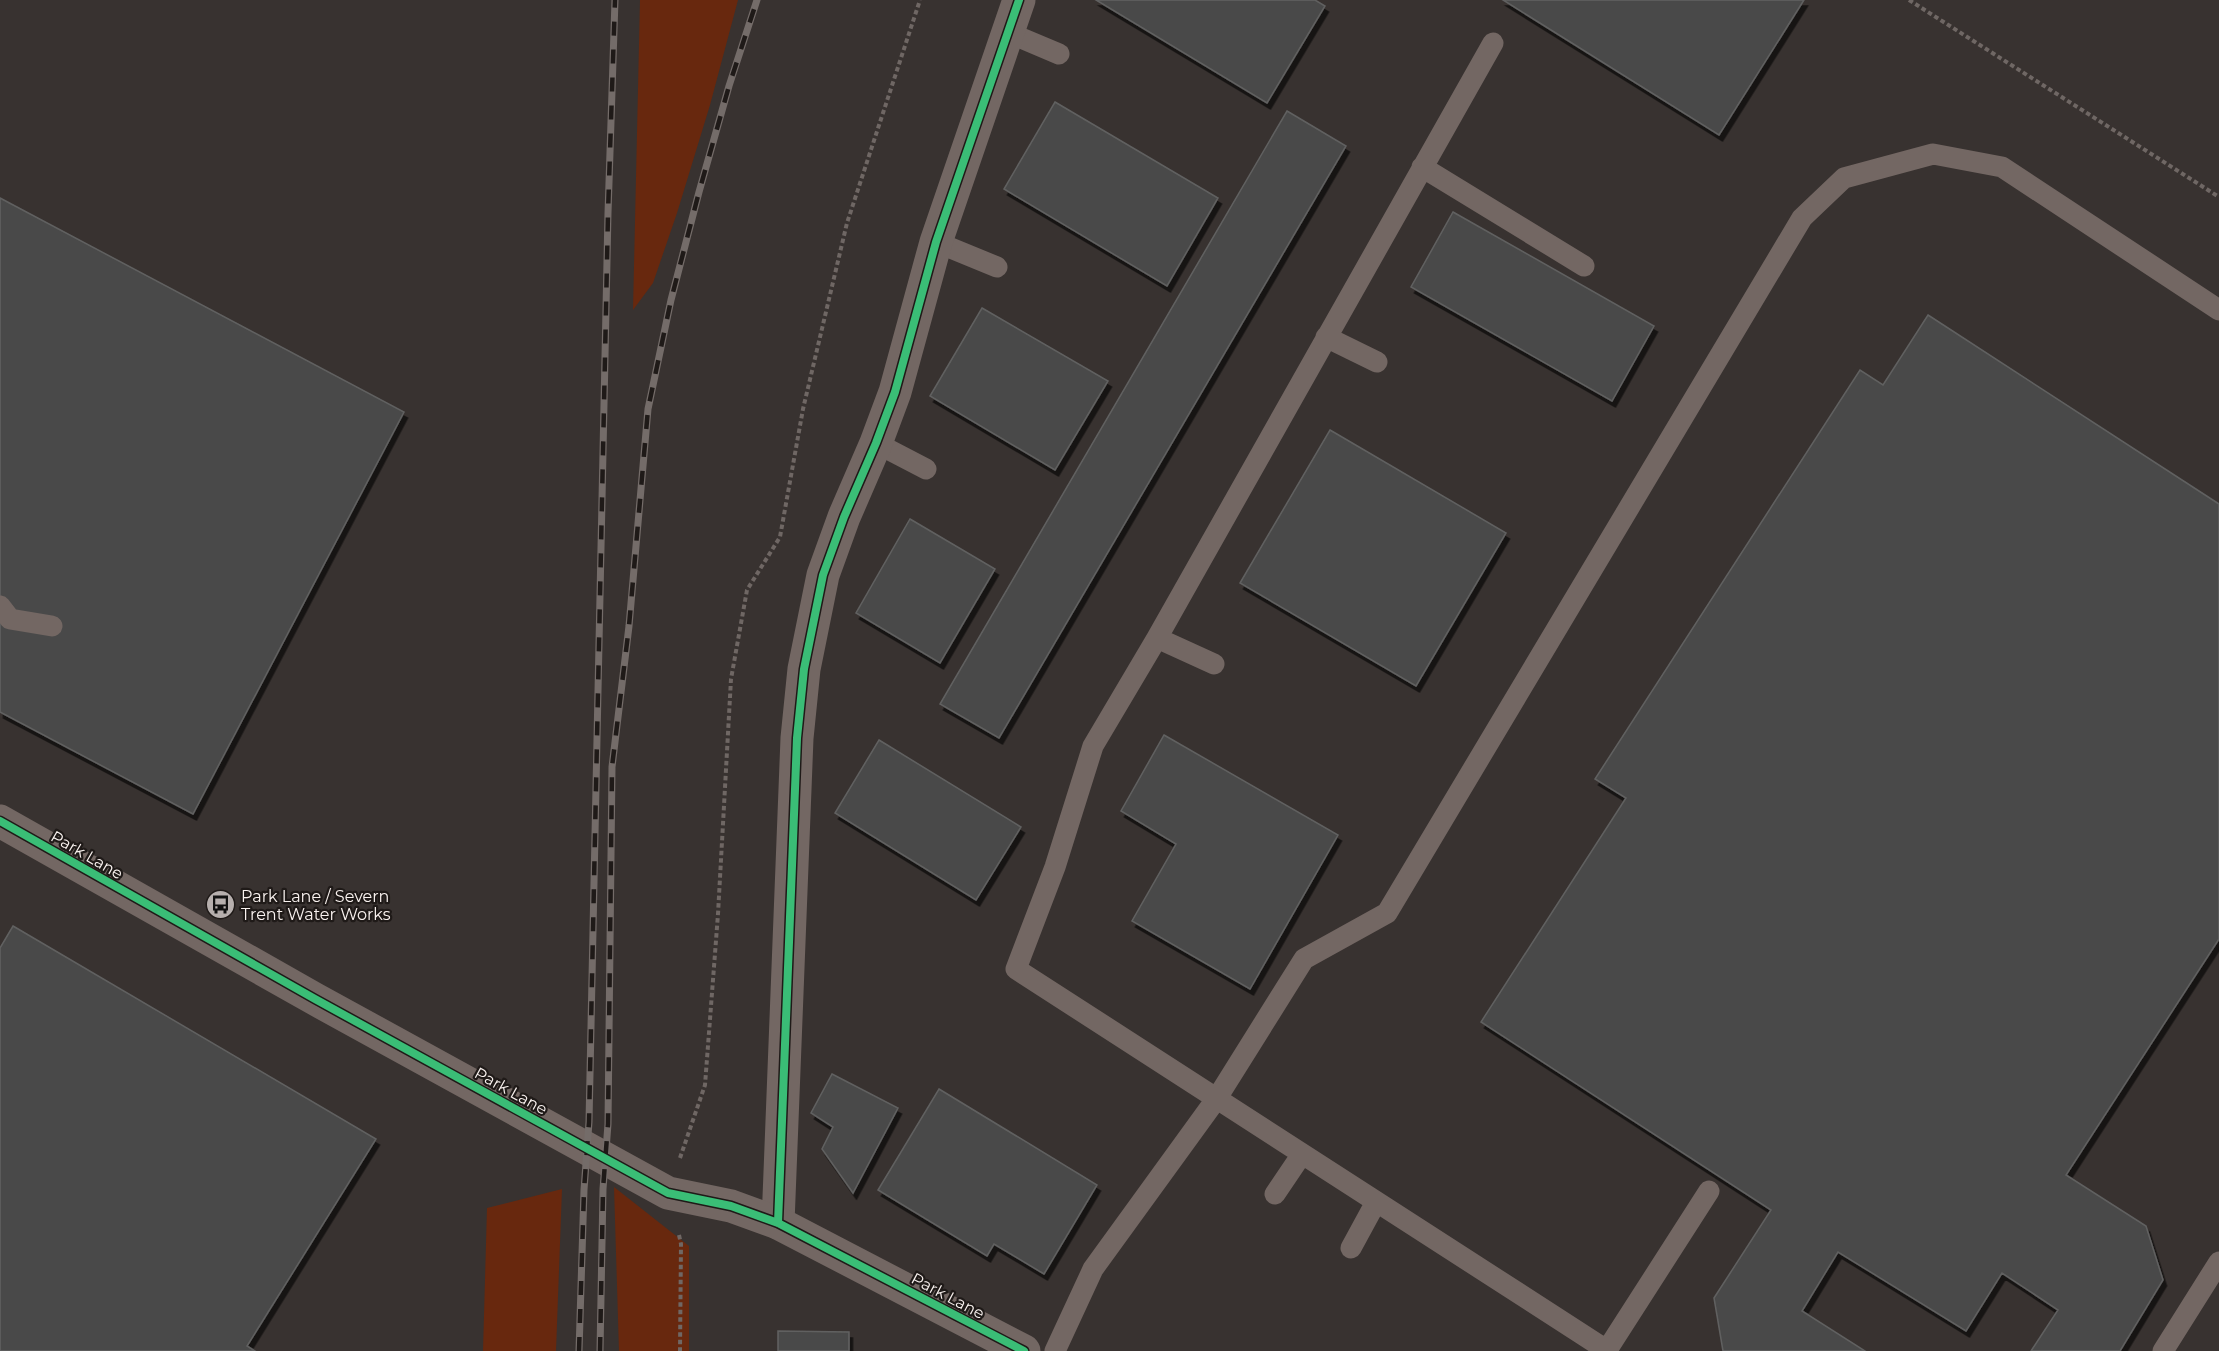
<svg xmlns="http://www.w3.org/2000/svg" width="2219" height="1351" font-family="Montserrat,sans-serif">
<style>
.green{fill:#68280e}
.building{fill:#4a4a49;stroke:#616161;stroke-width:1.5;filter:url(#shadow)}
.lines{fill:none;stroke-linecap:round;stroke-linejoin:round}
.path{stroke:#6f6764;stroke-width:4;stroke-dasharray:4.5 3;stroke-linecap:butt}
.service{stroke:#736763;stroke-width:21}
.minor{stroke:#736763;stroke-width:33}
.tertiary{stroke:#736763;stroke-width:33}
.rail-casing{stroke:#746c69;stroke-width:7}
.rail{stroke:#1f1a18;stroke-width:4.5;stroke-dasharray:14;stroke-linecap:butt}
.cycleway-casing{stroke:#1f1a18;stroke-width:11}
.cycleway{stroke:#3abd76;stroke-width:8}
.labels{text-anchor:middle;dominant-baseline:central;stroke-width:4.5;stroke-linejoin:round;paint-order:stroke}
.street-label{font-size:16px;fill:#faf3f0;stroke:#1f1a18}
.poi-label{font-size:16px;fill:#faf3f0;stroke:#1f1a18;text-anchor:start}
</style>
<defs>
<filter id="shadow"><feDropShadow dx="3.5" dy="6" stdDeviation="0" flood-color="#0009"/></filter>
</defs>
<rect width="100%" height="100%" fill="#383230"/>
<path class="green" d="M640,0h98l-28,105 -33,108 -24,70 -20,27z
M614,1187l75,59v105h-70z
M562,1189l-6,162h-73l4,-143z"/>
<path class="building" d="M1096,0h219l10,6 -58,97z
M1503,0h301l-85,135z
M1055,102l163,96 -51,88 -163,-97z
M1287,111l59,35 -347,592 -59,-34z
M0,198l404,214 -211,402 -193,-102z
M1453,212l201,114 -42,75 -201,-114z
M982,308l126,73 -53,89 -125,-74z
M1928,315l291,189v435l-153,236 80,51 17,54 -43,71h-89l27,-41 -56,-37 -36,58 -128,-79 -36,59 63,40h-142l-9,-53 57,-88 -290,-188 145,-224 -31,-19 265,-409 23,15z
M1330,430l176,103 -90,153 -176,-103z
M910,519l85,50 -55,94 -84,-50z
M1164,735l174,100 -88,154 -118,-68 44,-77 -55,-33z
M879,740l142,87 -45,73 -141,-87z
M13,926l363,213 -129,207 8,5h-255v-403z
M832,1074l66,34 -45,85 -31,-44 11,-22 -22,-14z
M939,1089l158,96 -53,89 -50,-30 -7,12 -109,-66z
M778,1331l71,1v19h-71z"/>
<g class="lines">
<path class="path" d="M1909,0l310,197
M680,1158l25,-73 13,-171 13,-235 16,-89 33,-53 23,-128 44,-186 73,-223
M679,1235l2,9 -1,107"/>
<path class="service" d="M1007,32l52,22
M1493,43l-336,595 -64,108 -38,121 -39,102 592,382
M1422,167l162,99
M936,242l61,25
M1326,337l51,25
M876,443l50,26
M0,606l10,13 42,7
M1157,638l57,26
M1275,1194l27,-40
M1351,1248l25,-46
M1607,1350l102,-159
M1055,1351l38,-82 124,-171 87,-139 83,-46 415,-695 42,-40 89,-24 69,13 217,143
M2163,1351l56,-89"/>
<path class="minor" d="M778,1223l19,-485 7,-69 19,-94 21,-58 32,-74 19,-51 41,-150 83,-242"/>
<path class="tertiary" d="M0,821l315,178 353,194 63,13 47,17 246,128"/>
<defs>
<path id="rail" d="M579,1351l5,-161 5,-68 19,-909 7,-213
M600,1351l3,-162 5,-65 4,-357 17,-141 19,-217 23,-109 28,-108 30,-106 28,-86"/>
</defs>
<use href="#rail" class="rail-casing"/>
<use href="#rail" class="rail"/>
<defs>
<path id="cycleway" d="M0,821l315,178 353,194 63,13 47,17 246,128
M778,1223l19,-485 7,-69 19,-94 21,-58 32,-74 19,-51 41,-150 83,-242"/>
</defs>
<use href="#cycleway" class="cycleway-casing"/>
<use href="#cycleway" class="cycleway"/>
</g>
<defs>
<symbol id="bus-disc" viewBox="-11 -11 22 22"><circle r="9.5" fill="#b6afad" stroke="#1f1a18"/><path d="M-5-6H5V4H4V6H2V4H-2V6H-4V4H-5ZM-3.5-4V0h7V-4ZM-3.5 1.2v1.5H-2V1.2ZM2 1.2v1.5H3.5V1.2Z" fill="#111"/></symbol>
</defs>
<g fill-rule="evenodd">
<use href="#bus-disc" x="204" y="888" width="33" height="33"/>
</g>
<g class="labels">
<g class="street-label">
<text transform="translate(87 855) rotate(30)">Park Lane</text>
<text transform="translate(511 1091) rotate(29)">Park Lane</text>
<text transform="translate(948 1296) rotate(28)">Park Lane</text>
</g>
<g class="poi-label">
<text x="241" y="896">Park Lane / Severn<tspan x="241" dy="18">Trent Water Works</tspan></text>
</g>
</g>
</svg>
